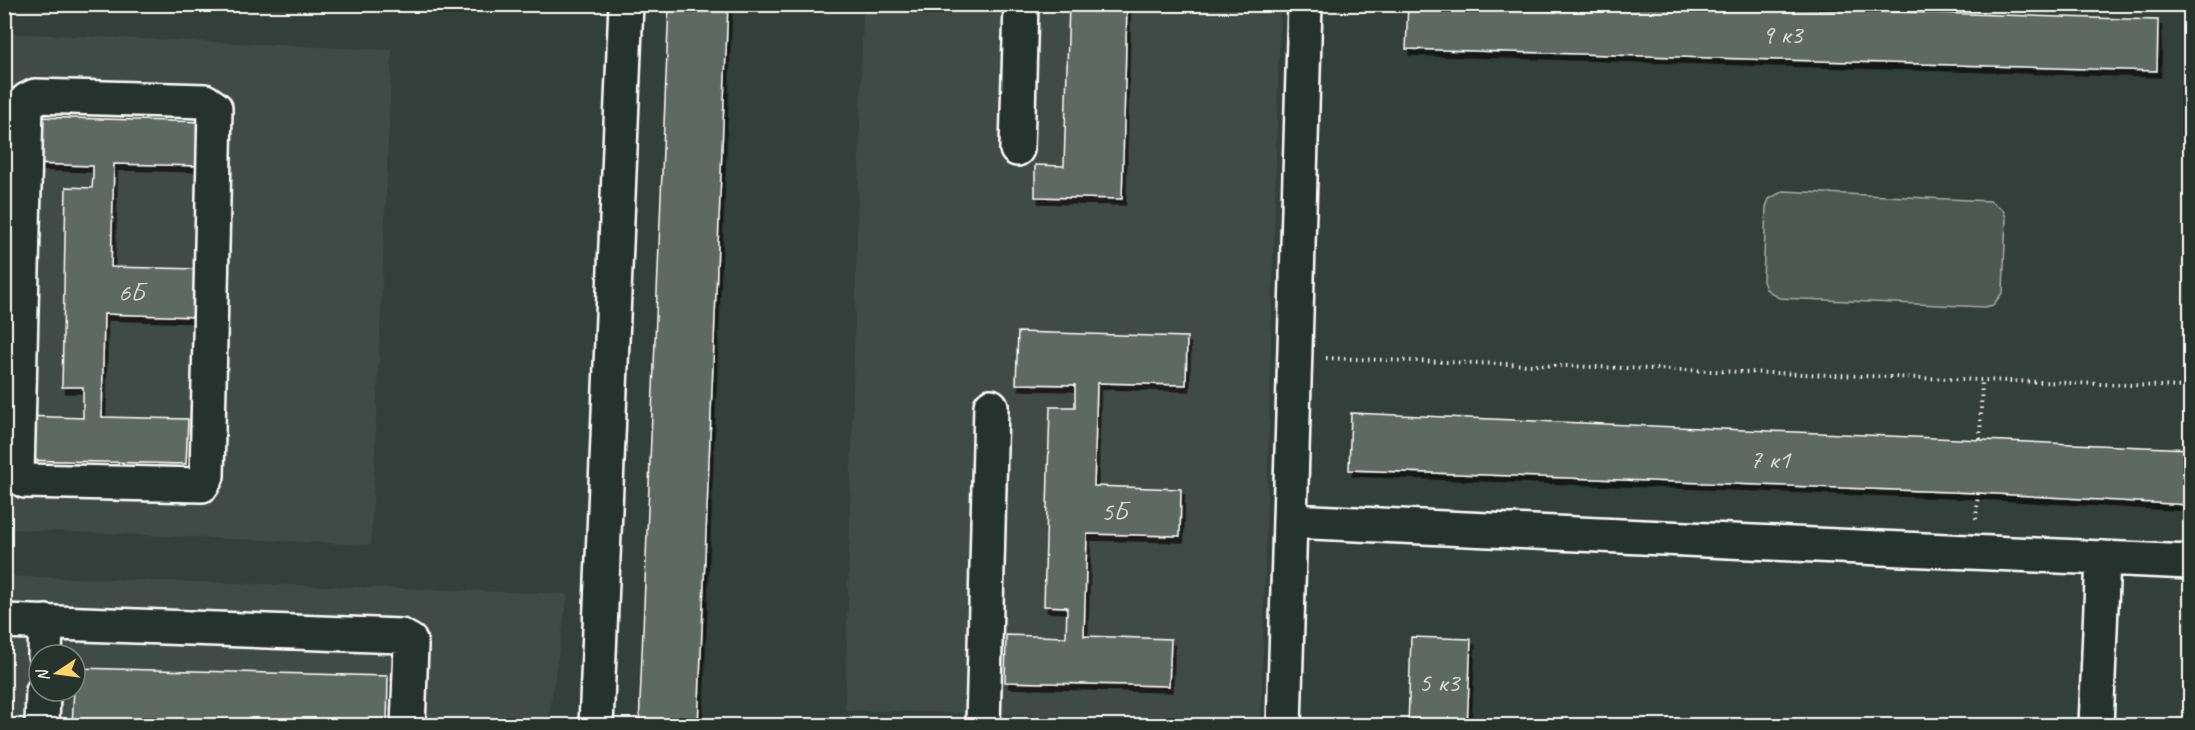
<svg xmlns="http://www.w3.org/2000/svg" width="2195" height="730" font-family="Caveat,sans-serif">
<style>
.built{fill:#404c47;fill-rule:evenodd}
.green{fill:#4d5853;stroke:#a6aca9;stroke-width:1.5}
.building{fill:#5f6964;stroke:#fff;stroke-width:1.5;filter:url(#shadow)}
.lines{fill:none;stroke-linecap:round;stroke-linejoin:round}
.minor-casing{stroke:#fff;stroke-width:38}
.path{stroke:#fff;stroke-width:4;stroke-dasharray:1.5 4.5;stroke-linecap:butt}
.minor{stroke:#26332d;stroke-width:33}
.labels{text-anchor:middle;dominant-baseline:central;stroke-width:4.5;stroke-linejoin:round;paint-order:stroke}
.number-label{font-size:27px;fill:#d7dad8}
</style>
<defs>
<filter id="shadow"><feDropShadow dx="3.5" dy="6" stdDeviation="0" flood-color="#0009"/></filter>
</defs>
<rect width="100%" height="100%" fill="#333f3a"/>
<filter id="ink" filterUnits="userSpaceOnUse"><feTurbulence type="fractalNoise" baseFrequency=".0167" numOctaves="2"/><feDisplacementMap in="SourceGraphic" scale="12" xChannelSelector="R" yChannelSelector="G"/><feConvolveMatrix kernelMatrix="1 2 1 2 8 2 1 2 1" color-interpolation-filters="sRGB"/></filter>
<g filter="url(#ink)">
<path class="built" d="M863,5h417l-19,716 -416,-11z
M5,33l387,17 -21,495 -366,-16z
M5,576l563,18 -21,131 -542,1zM39,655h36v36h-36z"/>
<path class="green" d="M1783,191l207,10 13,9 3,8 -3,74 -10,13 -8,2 -206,-9 -13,-9 -3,-8 3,-74 3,-8z"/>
<path class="building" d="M669,4h59l-30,722h-59z
M1069,4h58l-5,195 -87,-2v-32l29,1z
M1408,4h234l516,16 -1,51 -751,-22z
M35,117l169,5 -1,44 -89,-2 -3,103 88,2 -2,48 -93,-3 -2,103 86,2 -2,45 -164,-4 2,-44 59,2v-31h-21l4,-200 26,1 1,-11v-11l-59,-2z
M1018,332l169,5 -1,48 -89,-2 -3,103 87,3 -1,47 -93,-2 -3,102 87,3 -2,47 -164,-4 1,-47 60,2 1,-30 -23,-1 6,-199h25v-22l-59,-1z
M1351,413l839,36v56l-212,-12 -629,-23z
M1411,637l60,2 -4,87h-59z
M75,668l313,8 -1,50h-315z"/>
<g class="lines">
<defs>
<path id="minor" d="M35,96l170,5 10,7 -8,368 -5,9 -177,-4 -8,-7 9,-369 1,-5z
M1017,149l4,-145
M1290,521l900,41
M4,621l397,15 9,5 1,5 -3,80
M45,655l1,-33
M42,726l1,-35
M596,726l30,-722
M983,726l8,-320
M1284,726l21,-722
M2096,726l7,-168"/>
</defs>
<use href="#minor" class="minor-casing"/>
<path class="path" d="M1326,358l864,29
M1980,439l2,-59
M1976,519l2,-26"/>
<use href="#minor" class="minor"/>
</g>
</g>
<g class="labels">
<g class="number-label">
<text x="1782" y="34">9 к3</text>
<text x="131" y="292">6Б</text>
<text x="1770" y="459">7 к1</text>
<text x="1114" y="511">5Б</text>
<text x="1439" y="682">5 к3</text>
</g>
</g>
<rect width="2195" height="730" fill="none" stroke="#26332d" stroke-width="24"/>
<rect x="12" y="12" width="2171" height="706" fill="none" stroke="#fff" stroke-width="2" filter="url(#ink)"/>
<g transform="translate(57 673) rotate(257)"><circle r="28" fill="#26332d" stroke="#7d8581" stroke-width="1.5"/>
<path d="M0-4.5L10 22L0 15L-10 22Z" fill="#ffd166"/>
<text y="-9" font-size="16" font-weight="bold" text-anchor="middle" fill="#ffffff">N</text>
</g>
</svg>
